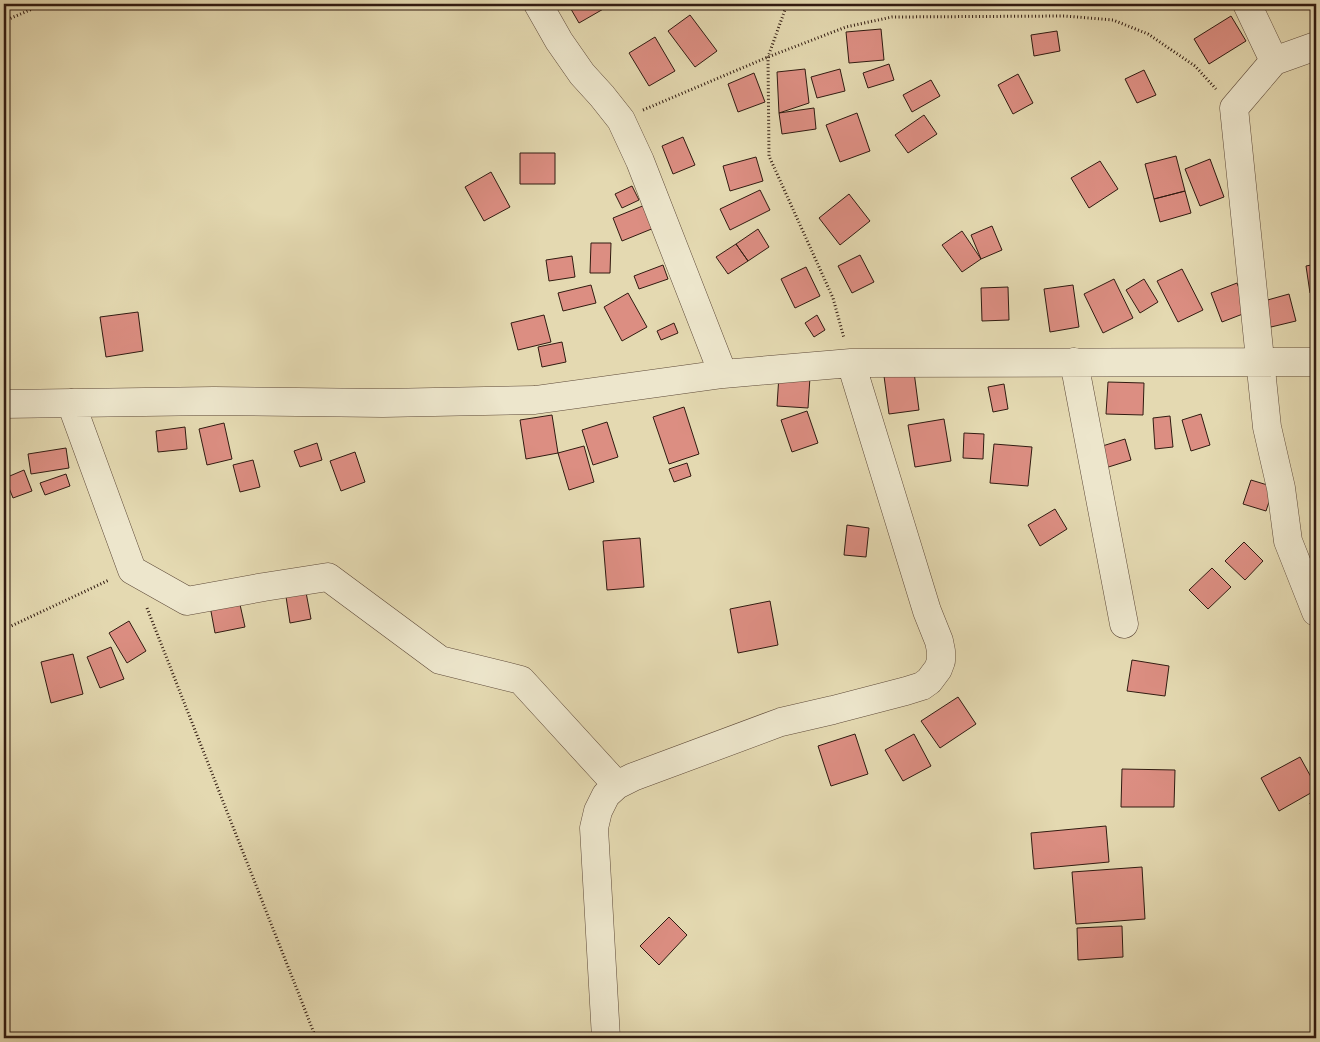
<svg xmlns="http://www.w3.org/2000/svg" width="1320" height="1042" font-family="'Libre Caslon Text',serif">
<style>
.building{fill:#dc8e82;stroke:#311b11}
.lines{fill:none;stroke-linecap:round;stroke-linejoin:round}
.minor-casing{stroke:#5e4a39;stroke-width:29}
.path{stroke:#311b11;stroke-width:3;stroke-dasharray:1 2.5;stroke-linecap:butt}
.minor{stroke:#ede6cc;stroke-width:28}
</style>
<rect width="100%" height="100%" fill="#e4d9b1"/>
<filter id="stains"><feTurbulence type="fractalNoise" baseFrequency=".004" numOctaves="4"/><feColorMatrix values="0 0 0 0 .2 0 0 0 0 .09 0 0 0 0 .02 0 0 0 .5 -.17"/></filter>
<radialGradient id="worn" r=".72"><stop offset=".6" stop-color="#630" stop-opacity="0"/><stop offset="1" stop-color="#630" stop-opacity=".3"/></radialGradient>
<path class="building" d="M568,4h44l-33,19z
M690,15l27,36 -22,16 -27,-36z
M1231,16l15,25 -37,23 -15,-25z
M881,29l3,31 -35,3 -3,-31z
M1057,31l3,20 -26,5 -3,-21z
M655,37l20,34 -26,15 -20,-33z
M889,64l5,16 -26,8 -5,-15z
M805,69l4,34 -30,10 -2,-41z
M840,69l5,22 -28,7 -6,-21z
M1144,70l12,25 -19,8 -12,-24z
M754,73l11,29 -27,10 -10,-28z
M1018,74l15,29 -20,11 -15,-29z
M931,80l9,16 -28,16 -9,-17z
M814,108l2,21 -34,5 -3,-21z
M857,113l13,38 -30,11 -14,-37z
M924,115l13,19 -29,19 -13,-18z
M683,137l12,28 -22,9 -11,-28z
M520,153h35v31h-35z
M1176,156l9,35 -31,8 -9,-35z
M756,157l7,24 -33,10 -7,-25z
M1210,159l14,38 -24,9 -15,-37z
M1100,161l18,28 -29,19 -18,-30z
M491,172l19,35 -26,14 -19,-34z
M632,186l7,14 -17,8 -7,-14z
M760,190l10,20 -40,20 -10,-21z
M1185,191l6,22 -31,9 -6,-23z
M849,194l21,27 -30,24 -21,-27z
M645,205l9,23 -32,13 -9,-23z
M992,226l10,24 -21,9 -10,-24z
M758,229l11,18 -21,14 -12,-17z
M962,231l19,28 -19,13 -20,-27z
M591,243h20l-1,30h-20z
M736,244l12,17 -20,13 -12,-17z
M860,255l14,27 -22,11 -14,-27z
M572,256l3,21 -26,4 -3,-21z
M1316,264v28l-6,1 -4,-27z
M663,265l5,14 -29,10 -5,-13z
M806,267l14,29 -25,12 -14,-29z
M1182,269l21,41 -25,12 -21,-41z
M1114,279l19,39 -30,15 -19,-39z
M1144,279l14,23 -18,11 -14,-23z
M1237,283l11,29 -26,10 -11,-29z
M591,285l5,18 -33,8 -5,-18z
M1073,285l6,42 -29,5 -6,-43z
M1008,287l1,33 -27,1 -1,-33z
M628,293l19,34 -25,14 -18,-34z
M1289,294l7,27 -25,6 -7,-26z
M138,312l5,39 -37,6 -6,-40z
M544,315l7,27 -33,8 -7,-27z
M817,315l8,15 -11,7 -9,-14z
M674,323l4,10 -17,7 -4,-9z
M562,342l4,20 -24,5 -4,-20z
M914,372l5,38 -30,4 -5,-38z
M779,375l31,2 -2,31 -31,-2z
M1108,382l36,1 -1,32 -37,-1z
M1004,384l4,25 -15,3 -5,-25z
M684,407l15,47 -30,10 -16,-47z
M807,411l11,32 -26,9 -11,-32z
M1201,414l9,31 -19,6 -9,-31z
M552,415l6,38 -32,6 -6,-39z
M1170,416l3,31 -18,2 -2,-31z
M944,419l7,42 -36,6 -7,-42z
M607,422l11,35 -25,8 -11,-35z
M224,423l8,36 -25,6 -8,-36z
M185,427l2,22 -29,3 -2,-21z
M964,433l20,1 -1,25 -20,-1z
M1125,439l6,21 -29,9 -6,-21z
M317,443l5,17 -22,7 -6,-16z
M994,444l38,3 -4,39 -38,-3z
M584,446l10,36 -25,8 -11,-37z
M66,448l3,20 -38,6 -3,-20z
M355,452l10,30 -24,9 -11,-30z
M253,460l7,27 -20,5 -7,-27z
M687,463l4,13 -17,6 -5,-13z
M24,470l8,21 -19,7 -8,-20z
M66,474l4,12 -25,9 -5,-12z
M1251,480l23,7 -8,24 -23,-7z
M1055,509l12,20 -27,17 -12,-21z
M847,525l22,3 -3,29 -22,-2z
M640,538l4,49 -37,3 -4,-49z
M1244,542l19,19 -18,19 -20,-19z
M1212,568l19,19 -23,22 -19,-19z
M305,587l6,32 -21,4 -5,-33z
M239,600l6,27 -30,6 -5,-27z
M770,601l8,44 -40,8 -8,-44z
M129,621l17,30 -19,12 -18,-30z
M111,647l13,32 -24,9 -13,-31z
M73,654l10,40 -32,9 -10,-41z
M1132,660l37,6 -4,30 -38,-5z
M958,697l18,27 -36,24 -19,-27z
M855,734l13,40 -37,12 -13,-40z
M914,734l17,32 -28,15 -18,-31z
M1300,757l16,29v4l-37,21 -18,-33z
M1122,769l53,1 -1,37h-53z
M1316,801v17l-6,-15z
M1106,826l3,36 -75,7 -3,-36z
M1142,867l3,52 -69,5 -4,-52z
M669,917l18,18 -28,30 -19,-19z
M1122,926l1,31 -45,3 -1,-32z"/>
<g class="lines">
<defs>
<path id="minor" d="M538,4l21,37 23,33 20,22 19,24 19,41 83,213
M1247,4l27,57
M1316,46l-42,15 -40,47 33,319 14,61 7,53 28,71
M1074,362l50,262
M71,403l61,167 55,31 77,-14 64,-10 112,83 81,20 96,105
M4,404l210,-3 169,2 152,-3 188,-26 128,-11 465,-1
M606,1038l-12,-210 4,-17 8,-16 11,-10 16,-8 148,-55 52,-12 73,-19 16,-5 7,-5 9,-12 3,-8v-10l-2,-10 -12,-30 -76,-248"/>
</defs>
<use href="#minor" class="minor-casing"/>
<path class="path" d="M787,4l-19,53 1,99 64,142 11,40
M4,21l40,-17
M643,110l125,-53 78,-30 46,-10 173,-1 48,4 35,14 47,32 21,23
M147,608l169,430
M4,640l3,-12 102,-48"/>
<use href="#minor" class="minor"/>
</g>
<rect width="1320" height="1042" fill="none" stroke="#e4d9b1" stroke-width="20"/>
<rect x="5" y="5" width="1310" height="1032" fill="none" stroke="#311b11" stroke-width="2.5"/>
<rect x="10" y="10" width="1300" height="1022" fill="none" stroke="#311b11"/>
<rect width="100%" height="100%" filter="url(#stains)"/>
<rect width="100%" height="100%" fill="url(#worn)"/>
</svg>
